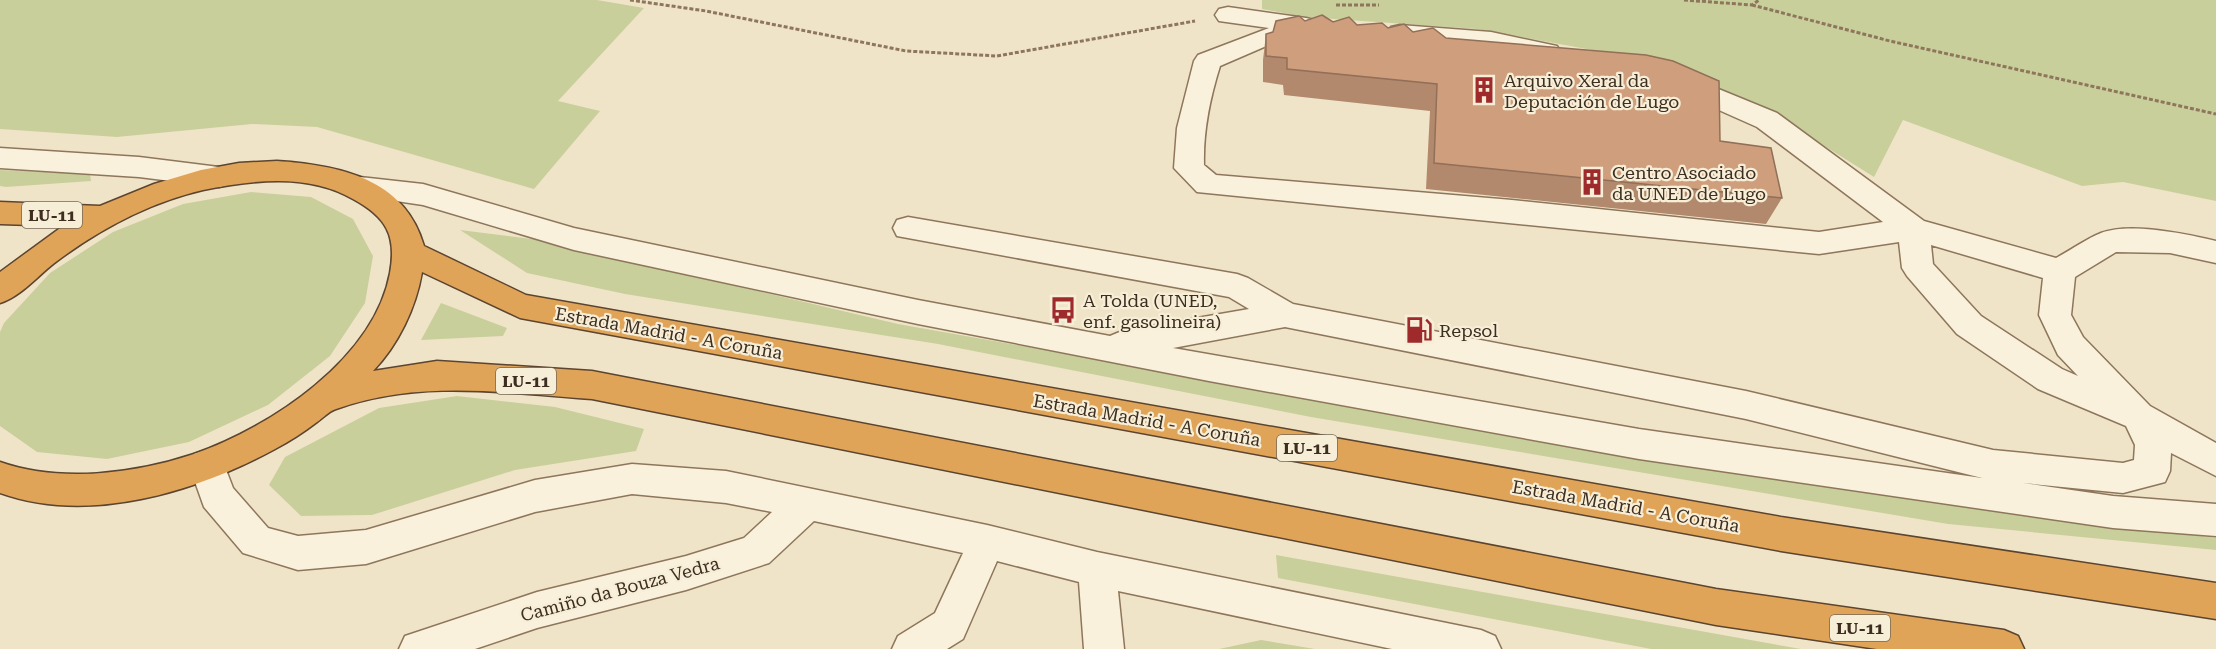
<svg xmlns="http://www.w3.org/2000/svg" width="2216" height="649" font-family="'Roboto Serif',serif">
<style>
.green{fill:#c9cf9b}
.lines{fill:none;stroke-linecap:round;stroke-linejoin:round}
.minor-casing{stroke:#8d765c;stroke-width:3}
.highway-casing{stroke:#5b4430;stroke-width:3}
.path{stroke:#8d765c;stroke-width:3;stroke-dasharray:4 2;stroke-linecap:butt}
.minor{fill:#faf1dc;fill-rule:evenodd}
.highway{fill:#e0a458;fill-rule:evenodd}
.wall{fill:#b2896c}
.building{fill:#cf9f7d;stroke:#916f58;stroke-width:1.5}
.labels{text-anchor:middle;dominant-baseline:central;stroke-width:4.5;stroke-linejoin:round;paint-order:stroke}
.shield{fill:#f7eed8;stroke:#756857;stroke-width:1.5}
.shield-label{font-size:16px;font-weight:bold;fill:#3d2e20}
.poi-label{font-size:18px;fill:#3d2e20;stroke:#f7eed8;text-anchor:start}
.street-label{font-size:18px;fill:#3d2e20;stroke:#f7eed8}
</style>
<rect width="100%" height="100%" fill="#f0e4c8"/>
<path class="green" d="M0,0h597l47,8 -86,93 42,10 -66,78 -217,-62 -65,-3 -135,13 -117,-8z
M1262,0h954v201l-93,-19 -41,4 -179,-66 -29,57 -109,-68 -97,-45 -191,-35 -172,-12 -43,-8z
M0,170l90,4 1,7 -85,6 -6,-1z
M251,192l60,5 42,22 20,37 -8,47 -35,53 -62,49 -79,37 -82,17 -70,-7 -37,-26v-94l4,-9 46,-50 63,-41 70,-28z
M460,230l80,10 358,84 850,150 468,64v12l-268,-26 -637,-107 -373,-73 -313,-50 -98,-21z
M441,303l66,25 -4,8 -82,4z
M457,396l98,11 89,22 -8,22 -121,19 -143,45 -71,1 -32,-31 16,-28 94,-49z
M1276,555l525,94h-150l-373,-71z
M1261,640l54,9h-96z"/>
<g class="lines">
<defs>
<path id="minor" d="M1228,7l78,11 9,2 4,6 -4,6 -51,15 -44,19c-10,32 -17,65 -16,99l12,10 296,25 307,32 64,-10 -126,-95 -90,-40 -4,-6 4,-6 10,-3 100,41 147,108 132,37c15,-8 30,-19 45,-25 28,-11 86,1 115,8v22l-46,-10 -54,-1 -41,25 -4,38 12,22 67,69 66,37v33l-45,-23 -1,18 -5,11 -42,11 -100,-10 90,13 103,8v32l-103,-8 -474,-69 -430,-78 -291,-57 -279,-60 -65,-14 -151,-45 -74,-11 -4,-7 4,-7 11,-3 63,7 151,44 344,72 192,36 12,-5 127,-22 -20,-12 -332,-61 -4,-8 4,-8 11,-3 329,57 11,4 45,26 453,87 247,59 130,13 11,-3 1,-15 -9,-19 -88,-37 -81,-55 -50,-58 -5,-8 -3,-26 -80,12 -622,-62 -23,-24 3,-40 17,-67 4,-6 71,-27 -50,-7 -4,-6 4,-6zM1931,245l112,33 -4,37 19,40 20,21 -16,-7 -81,-53 -48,-52zM1285,327l461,92 236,59 -343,-49 -466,-81z
M1400,25l91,7 66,14 4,6 -4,6 -9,2 -57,-12 -100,-9 -4,-6 4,-6z
M0,148l139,9 80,10 10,3 5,7 -5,7 -10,3 -80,-10 -139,-9z
M207,450l13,4 13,34 35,40 30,8 68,-6 169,-50 97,-16 94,7 261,54 110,27 384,78 14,6 6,13h-109l-274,-58 6,58h-40l-5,-67 -82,-21 -34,78 -16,10h-55l6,-13 37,-23 28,-60 -149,-32 -45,42 -83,27 -149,38 -62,21h-76l6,-13 132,-44 149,-36 58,-18 28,-26 -46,-9 -94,-9 -97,18 -169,52 -68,6 -55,-17 -39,-46 -15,-42 5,-11z"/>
<path id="highway" d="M277,161c61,4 128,17 147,85l102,49 1255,222 435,66v36l-435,-68 -1261,-233 -98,-46c-6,36 -24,73 -49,99l64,-10 155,10 1124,218 288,41 14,6 6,13h-147l-161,-24 -1124,-226c-87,-6 -172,-20 -256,10 -7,2 -13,9 -19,13 -13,10 -27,19 -42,27 -79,43 -186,76 -275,44v-31c60,21 134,12 194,-8 77,-27 180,-95 196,-181 7,-38 -4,-56 -37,-74 -45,-26 -100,-19 -150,-9 -52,12 -103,39 -146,71 -18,13 -35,35 -57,42v-31l63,-46 -63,-2v-22l100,4 54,-22 47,-14 38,-7z"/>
</defs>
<use href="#minor" class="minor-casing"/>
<use href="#highway" class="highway-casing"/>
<path class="path" d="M630,0l76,11 200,40 91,5 198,-35
M1684,0l68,5 7,-5
M1336,5h43
M1752,5l138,36 326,73"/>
<use href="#minor" class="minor"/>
<use href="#highway" class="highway"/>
</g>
<path class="wall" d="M1305,21l52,4 89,13 274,103 62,57 -16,26 -340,-35 4,-78 -146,-16 -1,-10 -20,-3v-22l3,-26z"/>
<path class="building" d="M1322,15l11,7 16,-5 8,8 25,-2 6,5 16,-4 9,8 20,-4 13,10 200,17 27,6 46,20 1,60 51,7 11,50 -348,-35 3,-79 -150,-15v-11l-21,-2v-22l7,-2 3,-11 23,-5 6,5z"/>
<defs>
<symbol id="building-bare" viewBox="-9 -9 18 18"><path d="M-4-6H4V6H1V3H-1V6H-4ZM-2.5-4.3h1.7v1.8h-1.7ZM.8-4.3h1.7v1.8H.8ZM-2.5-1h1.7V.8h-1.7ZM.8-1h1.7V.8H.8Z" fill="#9e2a2b" stroke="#f7eed8" stroke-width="2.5" paint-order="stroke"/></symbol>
<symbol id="bus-bare" viewBox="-9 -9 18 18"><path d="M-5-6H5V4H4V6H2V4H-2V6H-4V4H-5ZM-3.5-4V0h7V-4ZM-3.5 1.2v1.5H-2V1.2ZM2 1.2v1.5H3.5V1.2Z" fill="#9e2a2b" stroke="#f7eed8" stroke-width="2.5" paint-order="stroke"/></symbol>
<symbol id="fuel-bare" viewBox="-9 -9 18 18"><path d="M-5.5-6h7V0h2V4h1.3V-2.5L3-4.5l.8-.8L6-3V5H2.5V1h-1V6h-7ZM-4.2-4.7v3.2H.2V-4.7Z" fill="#9e2a2b" stroke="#f7eed8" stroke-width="2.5" paint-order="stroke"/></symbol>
</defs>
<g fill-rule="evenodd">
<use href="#building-bare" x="1465" y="71" width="38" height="38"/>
<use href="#building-bare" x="1573" y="163" width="38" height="38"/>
<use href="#bus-bare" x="1044" y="291" width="38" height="38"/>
<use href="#fuel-bare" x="1400" y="311" width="38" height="38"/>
</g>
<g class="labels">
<g class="shield">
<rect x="22" y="202" width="60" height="26" rx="4.5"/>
<rect x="496" y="368" width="60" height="26" rx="4.5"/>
<rect x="1277" y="435" width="60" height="26" rx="4.5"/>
<rect x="1830" y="615" width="60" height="26" rx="4.5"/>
</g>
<g class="shield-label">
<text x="52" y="215">LU-11</text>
<text x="526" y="381">LU-11</text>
<text x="1307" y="448">LU-11</text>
<text x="1860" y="628">LU-11</text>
</g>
<g class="poi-label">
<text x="1504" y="80">Arquivo Xeral da<tspan x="1504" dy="21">Deputación de Lugo</tspan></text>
<text x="1612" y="172">Centro Asociado<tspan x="1612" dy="21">da UNED de Lugo</tspan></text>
<text x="1083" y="300">A Tolda (UNED,<tspan x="1083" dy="21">enf. gasolineira)</tspan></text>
<text x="1439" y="330">Repsol</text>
</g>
<g class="street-label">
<text transform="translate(669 333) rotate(10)">Estrada Madrid - A Coruña</text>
<text transform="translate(1147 420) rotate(10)">Estrada Madrid - A Coruña</text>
<text transform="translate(1626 506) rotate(10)">Estrada Madrid - A Coruña</text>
<text transform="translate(620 589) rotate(-15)">Camiño da Bouza Vedra</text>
</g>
</g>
</svg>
